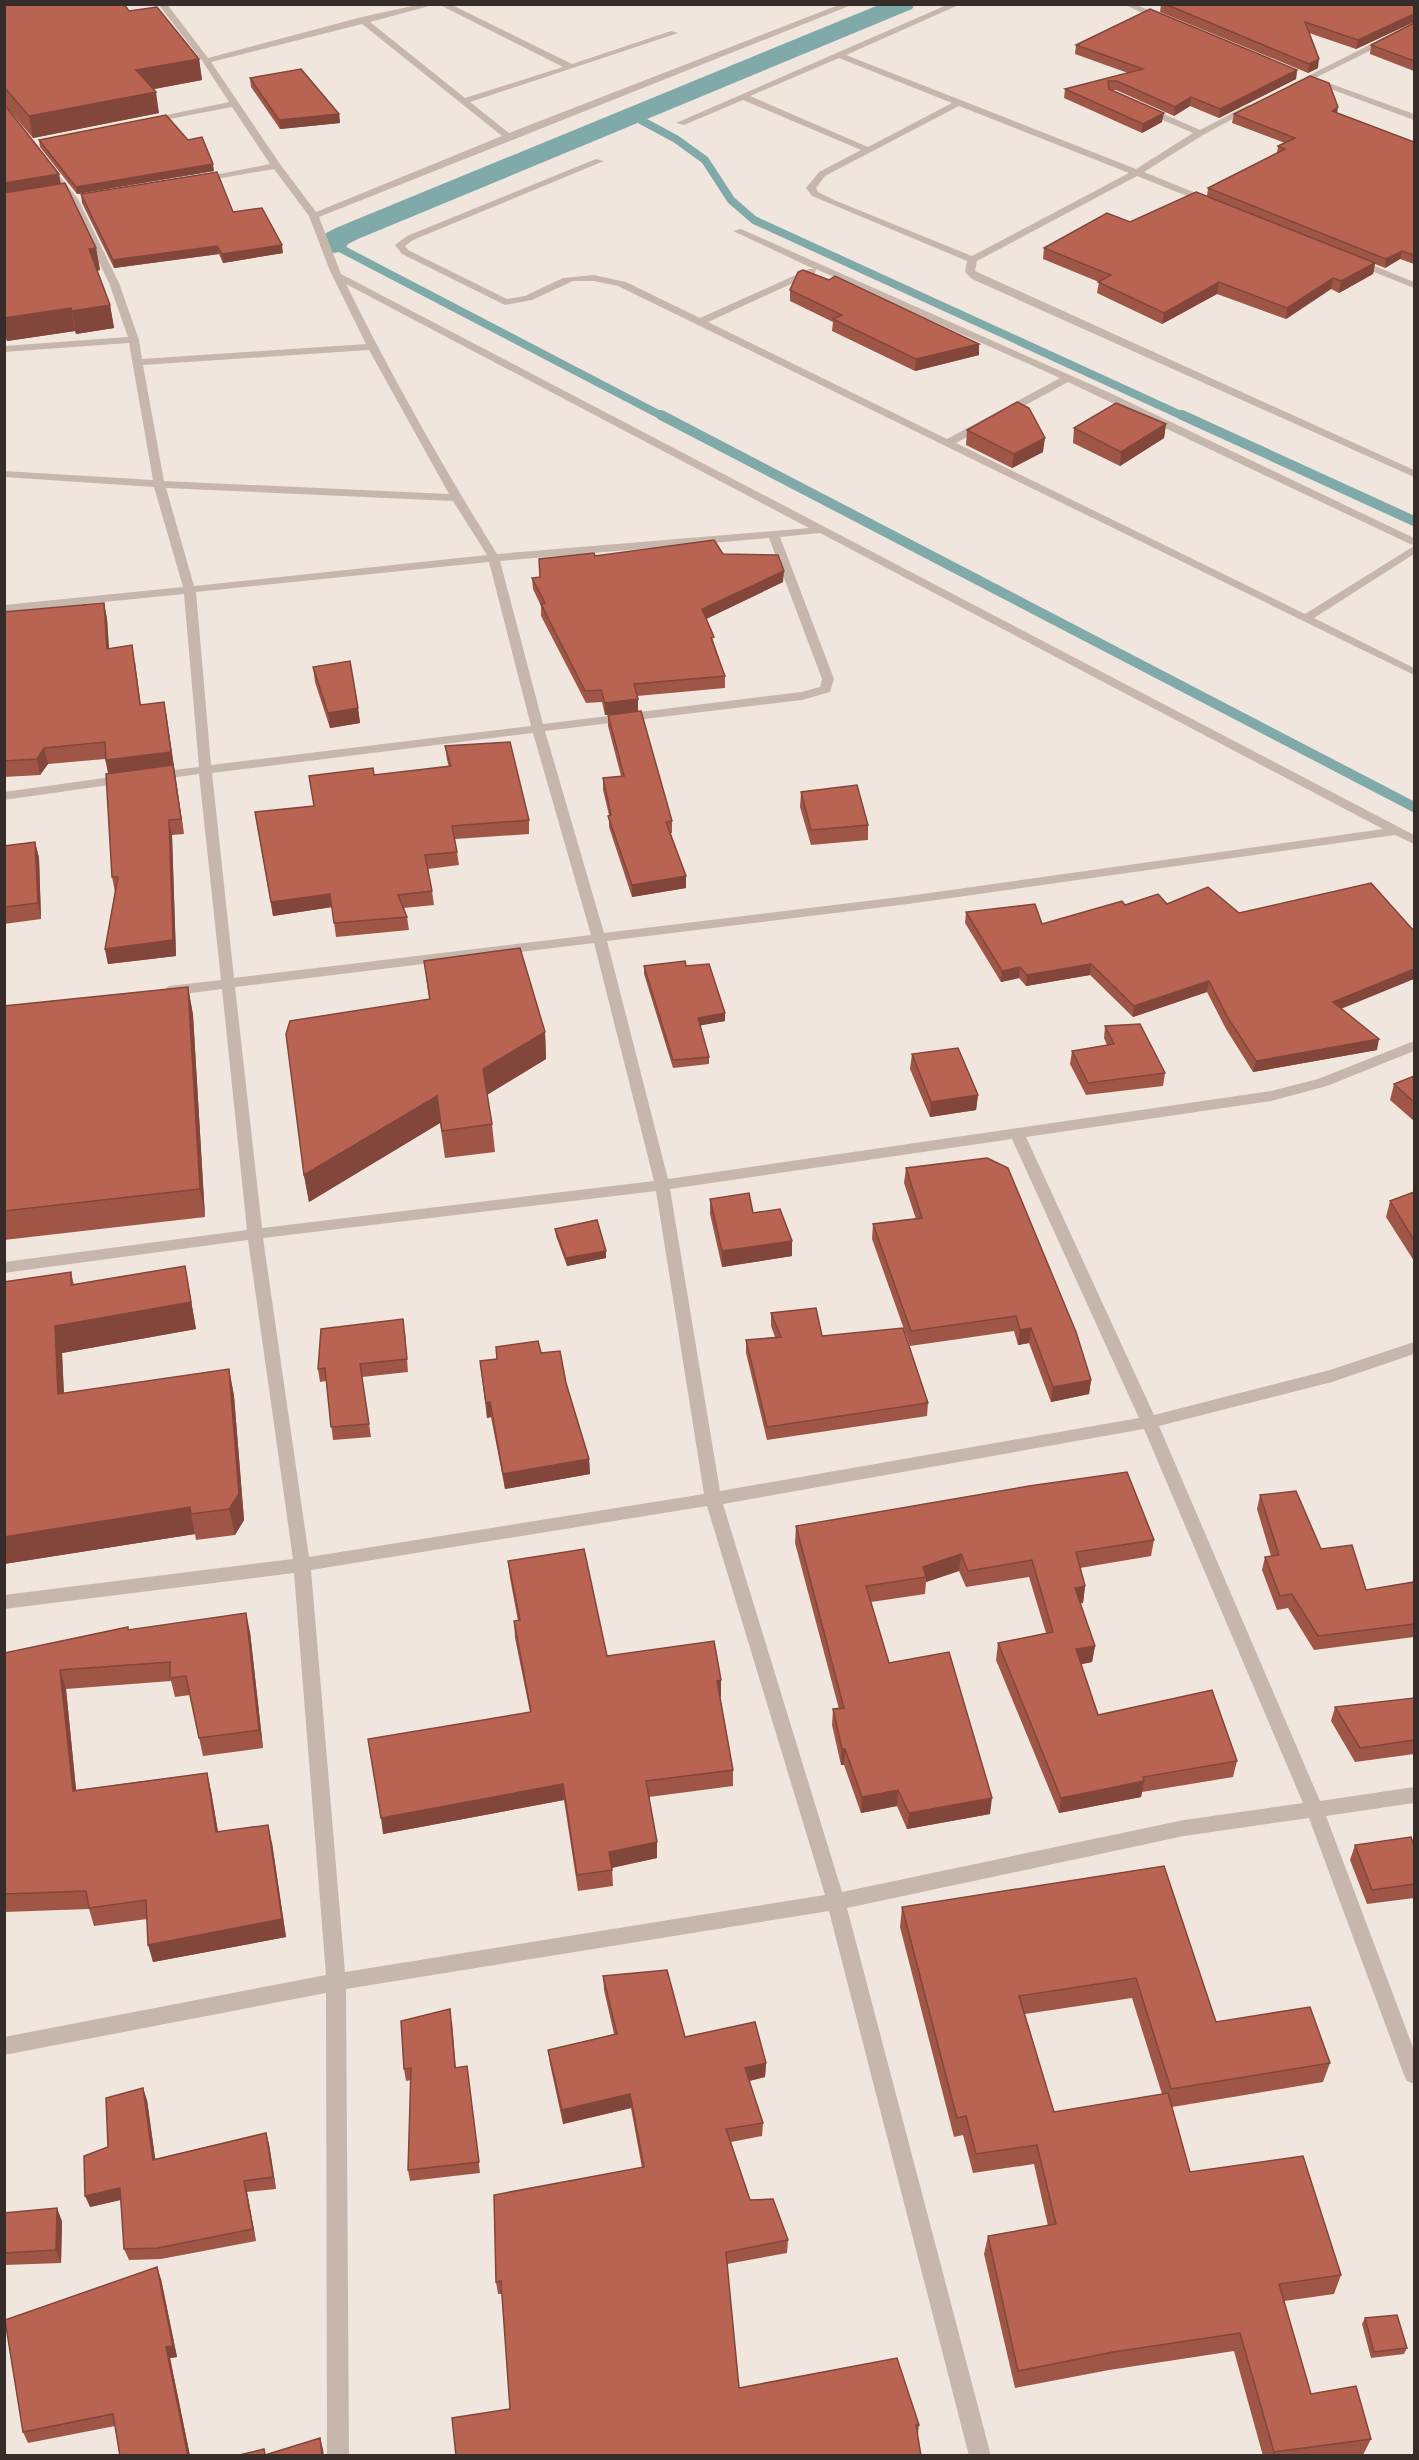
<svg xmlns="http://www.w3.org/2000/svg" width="1419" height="2460" font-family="'Varela Round',sans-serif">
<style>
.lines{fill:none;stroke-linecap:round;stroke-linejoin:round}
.stream-far1{stroke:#80aaa9;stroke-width:8}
.stream{stroke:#80aaa9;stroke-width:10}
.canal{fill:#80aaa9;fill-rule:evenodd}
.minor{fill:#c7b6ab;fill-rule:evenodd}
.wall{fill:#9f5647;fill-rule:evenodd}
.shaded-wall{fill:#82463a}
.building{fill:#b96453;stroke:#82463a;stroke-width:1.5}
</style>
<rect width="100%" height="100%" fill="#f0e6de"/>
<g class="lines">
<path class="stream-far1" d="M635,117l41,22 29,21 26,40 23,20 431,197
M334,245l330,172"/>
<path class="stream" d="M661,415l753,392
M1182,415l232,106"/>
<path class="canal" d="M881,4h34l-3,5 -554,230 -10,5 -4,7 -10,2 -10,-2 -4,-6 6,-12 12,-6z"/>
<path class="minor" d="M158,4h9l41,54 154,-41 59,-13h16l-67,18 95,76 98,-31 -125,-63h12l122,60 99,-33 7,2 -208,69 39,31 332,-129h13l-535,213 22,57 1073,561v9l-19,-9 -487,69 -301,37 61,238 603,-88 47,-12 96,-38v10l-87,35 -56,15 -245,36 128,278 176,-45 84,-28v12l-82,28 -173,44 161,375 94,-14v16l-88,13 88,234v34l-7,-3 -3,-6 -95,-257 -125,18 -337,72 144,548h-22l-140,-545 -483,78 3,467h-22l-1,-463 -322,62v-18l322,-62 -32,-402 -290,36v-14l289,-36 -45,-319 -244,33v-11l243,-32 -25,-241 -53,7 -7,-5 7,-5 52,-6 -22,-206 -43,6 -6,-4 6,-4 43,-5 -15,-173 -180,18v-7l179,-18 -29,-100 -150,-10v-6l149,9 -24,-137 -125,9v-6l124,-9 -19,-54 -40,-83 -26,-33 8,-2 27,34 41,84 20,57 3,19 224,-15 -36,-73 -21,-55 -35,-47 -75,13 -5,-3 76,-15 -38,-57 -84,16 -5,-3 86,-18 -26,-40zM362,24l140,112 -186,76 -36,-48 -69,-102zM346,284l463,244 -312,26c-54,-87 -105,-177 -151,-270zM369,350l80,144 -285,-13 -21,-116zM166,488l287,13 34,54 -293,31zM820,533l563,296 -475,67 -304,37 -59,-202 257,-31 28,-8 4,-13 -54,-142zM769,538l53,141 -2,8 -19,5 -258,32 -43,-163zM489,562l42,164 -320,39 -15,-173zM533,733l58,202 -357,43 -22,-205zM594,943l60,238 -392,47 -27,-241zM1012,1139l127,279 -419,73 -50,-302zM656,1191l48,303 -395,63 -46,-319zM1144,1429l159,374 -119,17 -342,72 -119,-388zM707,1506l118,389 -480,77 -34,-402z
M949,4h12l-115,51 290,114 57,-36 -51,-22v-4h6l52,23 48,-25 7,2 -52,28 -59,37 69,28v4h-6l-70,-28 -160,85 -2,10 439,199v7l-442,-198 -7,-7 2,-11 -155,-65 -6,-8 13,-16 42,-22 -118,-50 -59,25 -8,-2zM839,58l113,45 -84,44 -118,-51zM959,106l170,67 -157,83 -138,-56 -16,-8 -2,-4 9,-12z
M1123,4h12l32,15 -7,2z
M1411,24h3v5l-99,49 99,36v6l-105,-39 -15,7 -4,-3z
M596,159l8,2 -191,79 -8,6 3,4 99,49 18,-3 38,-18 31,-3 32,7 74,36 109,-49h5l-81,-38 8,-2 367,163 306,146v7l-4,-1 -342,-162 -112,61 349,171 109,-68v8l-100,64 100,50v7l-796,-389 -24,-5h-21l-41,19 -27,5 -103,-51 -7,-9 12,-9zM816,269l244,109 -113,61 -239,-117 107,-49z
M1354,260h6l54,22v6l-60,-24z
M126,775l4,1v6l-126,18v-8z"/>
</g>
<path class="wall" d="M4,4l125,7 70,48 3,21 -49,9 6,24 -126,25 -28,-33 56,79 35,64 4,22 -3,1 13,34 4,23 -38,6 -1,-3 -68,10 -3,-7z
M1161,4h253v18l-58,27 -47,-16 9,35 -10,5 -148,-61z
M1414,23v48l-44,-17 1,-9z
M1076,45l221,25 -1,9 -77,39 -29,-12 -16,10 -58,-26h-4l50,32 -20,11 -78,-35 1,-9 63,-16 -53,-19z
M250,78l89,36 1,9 -60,6 -29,-42z
M1337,113l77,29v122l-14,-5 -15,9 -10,-4 -2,10 -34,19 -8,-4 -45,30 -69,-25 -55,30 -65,-31 2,-11 -56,-23 1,-11 86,-26 77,-26 1,-8 69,-35 1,-7 7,-3 -53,-20 2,-9z
M39,140l175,31 -137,23 -37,-47z
M81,194l152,18 50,41 -60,10 -4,-9 -105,14 -32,-65z
M790,290l189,54v11l-64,16 -83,-40 1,-9 -43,-21z
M1166,424l-2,14 -44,28 -47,-23 1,-15z
M967,430l76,22 -31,16 -46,-23z
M723,554l60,28 -77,37 19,57v12l-88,8 1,15 -33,4 -3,-13 -16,1 -45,-87v-10l-8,-17 -1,-11 8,-1 55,-21z
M104,603l3,16 2,29 26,14 6,43 23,-3 20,132 -12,1 4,121 -68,8 -3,-15 10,-57 -3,-15 -4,-104 -3,-14 -57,5 -8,11 -36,2v-165z
M313,667l45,41 2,15 -30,5 -15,-46z
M608,715l64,106v12h-2l16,43v12l-54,9 -23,-70v-12l-6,-25v-12l18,-2 -13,-50z
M445,746l84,74v14l-74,5 4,26 -31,4 4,22 2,14 -30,3 3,9 2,13 -73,7 -4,-30 -59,9 -18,-104 59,-6 -5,-30 65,-1 75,-8 -2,-7z
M801,792l67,33v15l-57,5 -11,-38z
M35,842l4,16 2,61 -37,5v-78z
M1167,904l175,105 35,41 -124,22 -27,-43 -19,-37 -74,25 -43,-42 -64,11 -7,-8 -18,4 -36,-59 1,-11 76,12 83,-19z
M424,961l121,71 1,27 -59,36 5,29 3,28 -50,6 -5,-35 -131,79 -5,-27 125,-176z
M644,966h42l39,55 -25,4 9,32v7l-36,4 -29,-94z
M188,987l5,28 12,202 -201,23v-234z
M1105,1026l60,47 -2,13 -77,9 -16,-31 2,-13 35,-6 -3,-7z
M912,1054l66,41 -2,15 -46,7 -20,-48z
M1414,1076v45l-24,-21 4,-16z
M906,1168l185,212 -2,14 -38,8 -22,-59 -11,2 -4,-14 -104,15 -38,-107 1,-15 43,-5 -12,-36z
M1414,1192v69l-28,-44 4,-16z
M710,1199l82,42v15l-70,11 -12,-53z
M555,1229l51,29 -39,8 -11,-30z
M185,1266l11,63 -134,24 2,40 165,-24 5,27 10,124 -9,15 -39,5 -1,-6 -191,30v-282l67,-10 3,13z
M771,1313l157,90 -1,13 -160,24 -21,-87v-13l29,-3 -4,-11z
M405,1332l3,40 -46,5 9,60 -38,3 -7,-59 -6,1 -2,-13z
M541,1353l25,30 23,76 1,15 -85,15 -14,-72 -4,1 -7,-57z
M1260,1495l106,95 48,-8v55l-100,13 -26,-42 -11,2 -15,-40 3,-13 6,-1 -14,-47z
M796,1526l358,14 -3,16 -71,12 5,18 -2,17h-3l15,43 -3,16 -11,2 17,51 139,46 -4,16 -91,15 -1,5 -82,16 -63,-153 2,-17 48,-10 -17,-56 -63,10 -7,-16 -33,11 -1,12 -54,8 18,61 101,151 -83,15 -10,-23 -36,7 -17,-48h-3l-9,-40 1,-16h6l-44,-166z
M508,1561l99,95 114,41h-1l13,73v16l-84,11 8,61 -45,10 1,18 -35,5 -14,-91 -181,34 147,-122 -15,-74 -1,-17h4l-8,-43z
M128,1627l1,3 121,2 13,116 -60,8 -13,-61 -15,2 -4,-16 -105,8 10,101 131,-17 4,18 7,41 54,11 14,94 -133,25 -6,-43 -53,7 -5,-17 -85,3v-259z
M1414,1698v56l-59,8 -24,-41 4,-14z
M1355,1845l59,1v52l-47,6 -17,-44z
M1164,1866l52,156 114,41 -7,19 -151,25 18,65 151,103 -7,19 -50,7 27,93 60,45 -8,16 -100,1 -29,-105 -125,19 -94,18 -31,-134 4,-18 60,-10 -14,-62 -61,9 -10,-38 -9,2 -54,-210 2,-20zM1132,1998l30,96 -108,18 -29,-98z
M603,1976l82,61 81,26 -1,14 -16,4 14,42 -1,13 -31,6 19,58 38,40 -1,13 -60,11 12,124 180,37 -1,9 -408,-25 -8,-115h-4l-2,-12 146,-114 -11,-60 -68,16 -13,-60 -2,-14 66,-16 -10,-44z
M452,2021l4,47 11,-2 13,107 -70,8 -2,-11 3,-90 -5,1 -2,-12z
M147,2100l8,59 111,-26 3,11 7,45 -29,3 9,49 -95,18 -32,1 -5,-11 -3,-49 -31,7 18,-60z
M4,2213l58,8 -1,42 -57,2z
M161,2279l16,78 -7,1 20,98h-70l-5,-30 -87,17 -5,-11z
M1365,2318l42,30 -3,6 -33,4 -9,-34z"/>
<path class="shaded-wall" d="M1414,14v8l-58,27 2,-9z
M199,59l3,21 -63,12 -3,-22z
M1319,59l-1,9 -10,5 1,-9z
M1297,70l-1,9 -77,39 1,-9z
M156,92l3,21 -126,25 -4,-22z
M1191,97l-1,9 -16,10 1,-9z
M1338,107l-1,8 -5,-4z
M1164,113l-2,9 -20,11 1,-9z
M339,114l1,9 -60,6 -1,-9z
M213,164l1,7 -137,23 -1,-7z
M59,174l4,22 -59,10v-23z
M282,245l1,8 -60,10 -1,-9z
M217,246l2,8 -105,14 -1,-8z
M96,248l4,22 -7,1 -4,-22z
M1402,251l-2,8 -15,9 1,-9z
M1375,263l-2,11 -34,19 2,-12z
M1333,278l-2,11 -45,30 1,-11z
M1219,282l-2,12 -55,30 2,-11z
M110,305l4,23 -38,6 -4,-23z
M71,308l4,23 -68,10 -3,-13v-10z
M979,344v11l-64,16 1,-12z
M1166,424l-2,14 -44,28 1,-14z
M1045,438l-2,14 -31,16 2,-14z
M784,571l-1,11 -81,39v-12z
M104,603l3,16 3,46 -3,-16z
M638,699v12l-33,4v-12z
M164,702l3,16 17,116 -3,-15 -72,-42 -3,-17z
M358,708l2,15 -30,5 -2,-15z
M44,748l4,16 -8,11 -3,-16z
M169,820l3,15 4,121 -68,8 -3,-15z
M35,842l4,16 2,61 -3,-16z
M686,876v12l-54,9v-12z
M330,894l2,13 -59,9 -2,-14z
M1091,964l-1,11 -64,11 1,-11z
M1020,967l-1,11 -18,4 1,-11z
M1414,969v10l-83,34 2,-11z
M1209,981l-2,11 -74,25 1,-11z
M188,987l5,28 12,202 -5,-28z
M725,1013v8l-27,5v-8z
M545,1032l1,27 -61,37 -2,-27z
M1379,1039l-2,11 -124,22 3,-11z
M978,1095l-2,15 -46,7 1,-15z
M437,1096l3,27 -131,79 -5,-27z
M792,1241v15l-70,11v-16z
M606,1251v7l-39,8 -1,-8z
M185,1266l11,63 -134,24 3,67 -7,-26 -3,-68z
M1031,1328l-2,15 -11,2 2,-15z
M229,1369l5,27 10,124 -9,15 -6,-26z
M1091,1380l-2,14 -38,8 2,-15z
M490,1402l1,15 -4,1 -1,-15z
M589,1459l1,15 -85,15 -2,-15z
M190,1507l1,7 4,20 -191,30v-27z
M961,1554l-2,17 -33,11v-5l-3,-10z
M1085,1586l-2,17 -11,2 3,-17z
M246,1613l4,19 13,116 -4,-18z
M1095,1646l-3,16 -19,4 3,-17z
M60,1670l6,19 12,120 -5,-18z
M721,1680v17h-4v-16z
M842,1749h3l-1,16h-3z
M207,1773l4,18 10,59 -5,-18z
M1144,1781l-3,16 -82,16 2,-15z
M563,1784l1,16 -181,34 -2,-16z
M898,1790l-1,16 -36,7 1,-16z
M992,1798l-2,16 -83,15 2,-16z
M268,1825l4,18 14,94 -133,25 -5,-17z
M657,1842v16l-47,10 -1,-16z
M766,2063l-1,14 -20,5v-14z
M143,2088l4,12 10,71 -4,-11z
M630,2094l1,14 -68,16 -1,-14z
M266,2133l3,11 7,45 -3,-12z
M244,2181l3,11 9,49 -3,-12z
M120,2188l4,11 -34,8 -5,-11z
M57,2208l5,13 -1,42 -5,-13z
M157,2267l4,12 16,78 -7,1 20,98h-2l-22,-109z
M320,2438l3,11 1,7h-2z"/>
<path class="building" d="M4,4h120l5,7 28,-4 42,52 -63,11 20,22 -127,24 -25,-29z
M1165,4h249v10l-56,26 -53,-18 14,37 -10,5z
M1150,9l147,61 -77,39 -29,-12 -16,10 -58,-26h-9l1,8 55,24 -21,11 -78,-35 78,-20 -67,-24z
M1414,23v38l-43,-16z
M301,69l38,45 -60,6 -29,-42z
M1310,76l19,7 9,24 -6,4 82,31v113l-12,-4 -16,8 -178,-71 77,-39 -7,-3 17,-8 -61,-24z
M4,104l55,70 -55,9z
M166,115l22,25 14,-3 11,27 -137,23 -37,-47z
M217,172l16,40 29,-4 20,37 -60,9 -5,-8 -104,14 -32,-66z
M65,183l31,65 -7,1 21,56 -38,6 -1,-3 -67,10v-125z
M1196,192l179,71 -34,18 -8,-3 -46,30 -68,-26 -55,31 -66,-31 13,-7 -67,-27 63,-35 23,9z
M803,270l26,10 6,-4 144,68 -63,15 -83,-40 9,-4 -52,-25 8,-18z
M1017,402l12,6 16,30 -31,16 -47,-24z
M1116,403l50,21 -45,28 -47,-24z
M714,540l9,14 55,1 6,16 -82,38 12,28 -3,1 14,38 -91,8 4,15 -33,4 -4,-13 -16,1 -44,-87 4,-1 -13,-25 8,-1 -1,-18 55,-6 1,3z
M104,603l3,46 25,-4 8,60 24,-3 7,50 -65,8 -1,-18 -61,6 -7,11 -33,2v-149z
M350,661l8,47 -30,5 -15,-46z
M641,711l31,110 -6,1 20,54 -54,9 -24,-69 3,-1 -8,-37 21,-2 -16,-61z
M510,742l19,78 -77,6 5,26 -32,3 7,36 -34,4 9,22 -73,6 -4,-29 -59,8 -16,-90 59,-6 -5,-30 64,-8 1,7 77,-9 -6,-20z
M173,765l8,54 -12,1 4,120 -68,9 13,-72h-6l-6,-103z
M857,785l11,40 -57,5 -10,-38z
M35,842l3,61 -34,4v-61z
M1371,883l43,48v38l-81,33 46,37 -123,22 -28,-43 -19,-37 -75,25 -43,-42 -64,11 -7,-8 -18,4 -36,-59 69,-8 7,20 80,-23 3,4 33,-11 9,10 41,-17 31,26z
M520,948l25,84 -62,37 9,55 -50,7 -5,-35 -133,79 -18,-141 4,-13 140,-22 -6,-38z
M685,961l1,5 23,-2 16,49 -27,5 11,39 -36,3 -29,-94z
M188,987l12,202 -196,22v-205z
M1140,1024l25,49 -77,10 -16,-32 42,-7 -9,-18z
M958,1048l20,47 -47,7 -19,-48z
M1414,1076v26l-20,-18z
M987,1158l21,10 68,164 15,48 -38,7 -22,-59 -11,2 -4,-14 -105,15 -38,-107 49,-6 -16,-50z
M1414,1192v48l-24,-39z
M749,1193l4,20 27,-4 12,32 -70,10 -12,-52z
M597,1220l9,31 -40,7 -11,-29z
M185,1266l6,36 -136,24 3,68 171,-25 10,125 -10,15 -38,5 -1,-7 -186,30v-255l67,-10v13z
M816,1308l6,28 81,-8 25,75 -161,24 -21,-87 35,-3 -10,-24z
M403,1319l4,40 -47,5 9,60 -38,3 -6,-59 -7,1 3,-40z
M538,1341l3,12 19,-2 6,32 23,76 -86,15 -13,-72 -4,1 -6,-42 17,-2 -1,-12z
M1127,1472l27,68 -78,12 9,34 -10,2 20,58 -19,3 22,66 114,-25 25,71 -94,16 1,4 -83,17 -63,-155 55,-11 -21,-72 -64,11 -7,-17 -38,13 3,10 -60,9 23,77 60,-11 43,146 -83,15 -11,-23 -36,7 -17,-48h-3l-9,-40 11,-1 -48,-182 233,-40z
M1296,1491l25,58 31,-4 14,45 48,-8v42l-96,12 -26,-42 -12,2 -15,-39 14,-2 -19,-60z
M584,1549l23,107 107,-15 7,39 -4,1 16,89 -87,11 11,61 -48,10 3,18 -35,5 -14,-91 -182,34 -13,-79 163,-27 -17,-91 6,-1 -12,-59z
M246,1613l13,117 -60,8 -13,-62 -16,2v-16l-110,8 13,121 134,-18 9,59 52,-7 14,94 -134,26 -2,-45 -57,8 -3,-17 -82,3v-241l124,-26v3z
M1414,1698v42l-54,8 -25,-41z
M1411,1837l3,9v38l-42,6 -17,-45z
M1164,1866l52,156 94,-15 20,56 -159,26 -35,-111 -117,18 35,116 114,-19 22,79 113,-16 38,119 -62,9 32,110 45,-8 15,53 -97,13 -34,-119 -127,19 -95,19 -30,-135 68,-12 -19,-79 -61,9 -10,-38 -9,2 -55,-211z
M667,1970l18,67 70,-15 11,41 -21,5 18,55 -37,6 24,71 23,-1 15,41 -62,12 13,136 158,-30 22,67h-3l5,31h-465l-4,-38 58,-9 -9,-128 -5,1 -2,-87 150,-28 -14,-73 -68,16 -14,-60 69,-16 -14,-58z
M450,2009l5,59 12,-2 12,96 -71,8 3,-102 -7,1 -3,-48z
M143,2088l10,72 113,-27 7,44 -29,4 9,48 -95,19 -34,1 -4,-61 -35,8 -1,-40 24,-9 -2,-49z
M57,2208l-1,42 -52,3v-40z
M157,2267l16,79 -7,1 22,109h-68l-7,-42 -90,18 -18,-112z
M1397,2315l10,33 -33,4 -9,-34z
M320,2438l2,18h-87l29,-7 1,6z"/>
<rect width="1419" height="2460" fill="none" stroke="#362d2a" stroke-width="12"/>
</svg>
